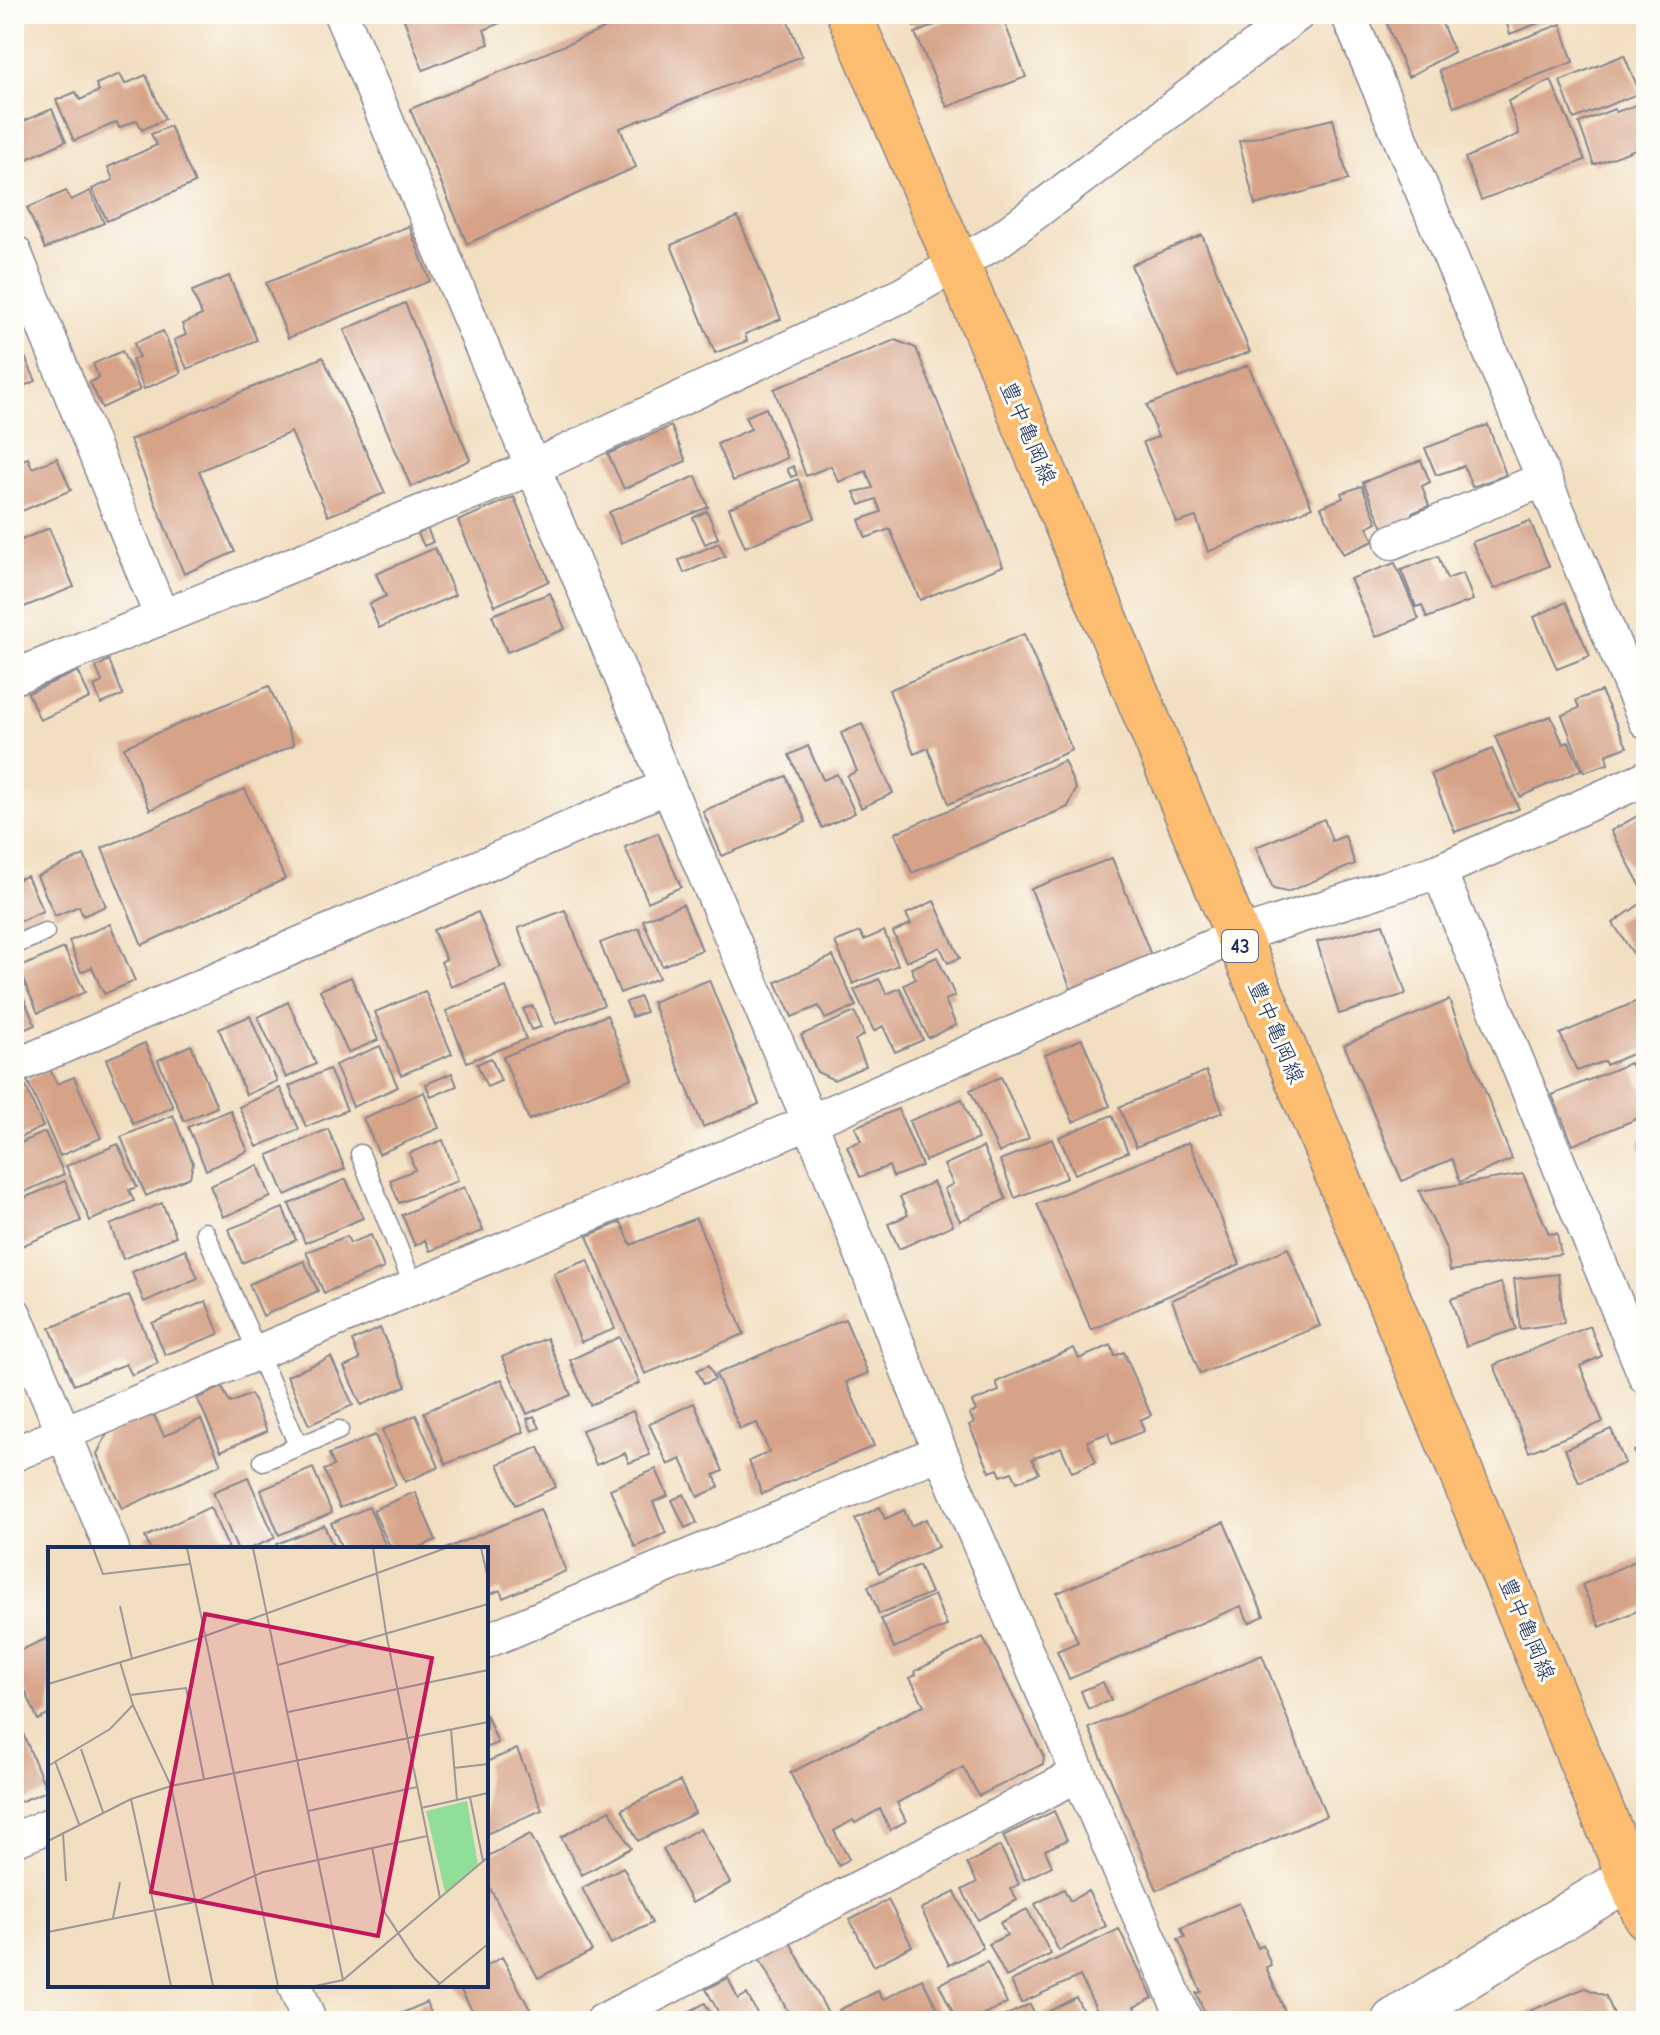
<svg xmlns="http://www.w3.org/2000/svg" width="1660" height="2035" font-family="'Comic Neue','Klee One',sans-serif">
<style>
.building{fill:#d6a388}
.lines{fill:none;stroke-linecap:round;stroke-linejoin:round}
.service-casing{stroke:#86868f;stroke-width:21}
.minor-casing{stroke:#86868f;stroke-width:37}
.tertiary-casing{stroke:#86868f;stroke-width:47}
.primary-casing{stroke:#86868f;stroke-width:47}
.service{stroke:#fff;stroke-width:18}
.minor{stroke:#fff;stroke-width:34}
.tertiary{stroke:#fff;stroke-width:44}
.primary{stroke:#fcbd6f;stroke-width:44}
.labels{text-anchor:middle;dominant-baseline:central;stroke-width:6;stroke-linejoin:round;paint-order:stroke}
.shield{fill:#fdfcf7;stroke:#5f6c8c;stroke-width:2}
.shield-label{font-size:20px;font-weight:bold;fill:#1b2f5e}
.street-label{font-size:22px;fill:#1b2f5e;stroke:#fdfcf7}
.inset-road{fill:none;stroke:#9c9899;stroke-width:2}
.view{fill:#c2185b;fill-opacity:0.15;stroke:#c2185b;stroke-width:4}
.inset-edge{fill:none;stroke:#1b2f5e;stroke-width:4}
</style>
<rect width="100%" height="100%" fill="#fdfcf7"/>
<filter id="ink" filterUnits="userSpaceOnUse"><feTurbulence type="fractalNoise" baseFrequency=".0125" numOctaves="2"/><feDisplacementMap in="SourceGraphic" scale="16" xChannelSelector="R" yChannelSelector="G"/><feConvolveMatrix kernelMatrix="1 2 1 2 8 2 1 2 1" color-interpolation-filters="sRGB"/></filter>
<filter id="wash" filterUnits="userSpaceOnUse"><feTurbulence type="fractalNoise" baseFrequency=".006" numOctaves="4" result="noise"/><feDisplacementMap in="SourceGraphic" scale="32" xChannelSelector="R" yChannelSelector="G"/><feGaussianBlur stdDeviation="1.8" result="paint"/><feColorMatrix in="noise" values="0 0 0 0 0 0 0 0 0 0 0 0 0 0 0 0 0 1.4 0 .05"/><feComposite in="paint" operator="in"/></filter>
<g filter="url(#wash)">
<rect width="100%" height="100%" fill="#f2dec0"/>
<g id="blocks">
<path class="building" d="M402,14h118l-36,16 5,14 -66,26z
M640,14h145l17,42 -182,72 16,39 -169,77 -57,-135z
M909,14h40l-35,13z
M963,14h38l25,63 -79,30 -32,-74z
M1383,14h55l16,38 -46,25z
M1504,14h58l-52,20z
M1561,24l12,38 -119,45 -15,-37z
M1624,55l16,38 -66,26 -14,-38z
M120,74l5,10 21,-9 19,44 -23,11 -5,-10 -18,8 -2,-6 -43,19 -18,-41 20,-8 4,8 19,-9 -3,-7z
M1551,80l34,80 -104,40 -16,-42 54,-24 -11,-33z
M1642,103l4,42 -52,20 -15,-42 35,-14 2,3z
M52,109l14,32 -52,24v-40z
M1333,119l15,61 -93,25 -16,-64z
M170,126l25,57 -88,38 -15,-32 21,-9 -5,-13 49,-22 -6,-11z
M66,191l5,9 19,-9 14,32 -59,26 -18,-41z
M738,217l43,102 -36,15 2,7 -32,12 -44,-108z
M409,226l21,55 -142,57 -22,-55z
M1202,235l48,117 -71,26 -48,-113z
M229,276l28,64 -70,29 -13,-29 12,-5 -4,-11 20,-9 -10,-24z
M405,303l65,157 -59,27 -67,-157z
M163,331l18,42 -37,16 -12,-29 7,-3 -5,-14z
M14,333l22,48 -22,9z
M895,340l21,8 87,218 -83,34 -30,-71 -24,9 -7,-18 22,-8 -5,-13 -16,6 -6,-13 19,-4 -7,-17 -27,11 -8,-16 -25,10 -32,-87z
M122,351l18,39 -38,18 -12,-26 9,-4 -6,-14z
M323,357l62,136 -57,23 -37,-84 -92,39 36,81 -51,22 -54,-134z
M1248,365l64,142 -104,45 -12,-35 -19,6 -34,-81 15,-5 -11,-32z
M766,408l21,50 -54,23 -16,-37 34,-15 -6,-12z
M1488,425l18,50 -34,12 -8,-21 -28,9 -11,-27z
M671,426l15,35 -62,28 -16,-35z
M28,458l4,10 25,-10 14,32 -56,24 -1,-51z
M1421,460l9,22 -8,4 7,20 -17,7 2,5 -30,12 -21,-48z
M793,466l4,9 -6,2 -4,-8z
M696,476l12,31 -87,36 -12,-31z
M798,479l17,39 -70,29 -16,-39z
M1362,486l15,36 -10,5 7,14 -31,13 -22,-47 22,-9 -2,-5z
M514,497l35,84 -54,25 -37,-85z
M707,511l11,27 -13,6 -12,-26z
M1530,521l19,45 -55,23 -22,-47z
M49,528l25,59 -60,24v-68z
M427,528l6,14 -9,4 -7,-14z
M719,543l6,13 -41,17 -5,-13z
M435,548l20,47 -76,33 -10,-24 17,-8 -10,-22z
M1438,556l9,23 16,-6 10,27 -46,18 -5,-13 -6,2 -15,-37z
M1395,563l24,56 -43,18 -26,-58z
M550,593l15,36 -58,23 -15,-37z
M1566,602l24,54 -33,13 -23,-52z
M1024,634l48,116 -123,54 -21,-56 -14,6 -25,-64z
M109,660l14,35 -22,9 -7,-18 8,-4 -6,-15z
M78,671l12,27 -50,22 -12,-27z
M269,686l25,59 -144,65 -26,-63z
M1601,691l26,56 -21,8 2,9 -24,8 -22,-57 17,-7 -3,-8z
M1551,716l12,28 6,-2 12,28 -61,27 -25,-61z
M862,724l31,69 -32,15 -14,-32 10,-5 -16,-38z
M808,746l15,34 14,-6 18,39 -33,15 -33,-73z
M1492,749l27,60 -64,23 -24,-58z
M1064,761l12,28 -8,18 -156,66 -17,-40z
M786,776l20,46 -84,34 -19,-45z
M245,789l40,90 -143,66 -40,-97z
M1646,811v85l-35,-65z
M1324,819l8,22 13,-5 10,28 -68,28 -14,-3 -17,-42z
M658,833l23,54 -33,15 -23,-55z
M84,855l22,51 -23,10 -4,-10 -24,10 -18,-40z
M1112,858l39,97 -80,34 -40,-100z
M27,876l16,35 -29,13v-43z
M1646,900v45l-12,10 -21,-32z
M934,901l26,57 -12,5 -8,-16 -34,15 -13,-30 18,-8 -5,-10z
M683,904l19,46 -40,16 -19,-46z
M565,910l39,95 -48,19 -38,-96z
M478,912l23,55 -50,20 -10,-25 5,-3 -13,-29z
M110,924l25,57 -31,13 -12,-27 -11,5 -12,-31z
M1383,924l23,70 -67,20 -22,-72z
M639,928l20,50 -39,15 -20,-50z
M884,931l14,34 -45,19 -18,-42 25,-10 4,8z
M64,948l21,44 -47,21 -20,-45z
M833,956l23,50 -31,13 -6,-13 -27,11 -16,-35z
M937,957l18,39 -10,4 11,25 -28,13 -24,-53 12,-6 -5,-11z
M1646,960v23l-11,-17z
M14,975l21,50 -21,9z
M351,977l27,63 -30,13 -28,-63z
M879,979l8,15 13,-6 23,52 -28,12 -12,-26 -9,5 -20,-41z
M709,980l50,124 -56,23 -51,-125z
M506,987l20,52 -59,23 -21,-51z
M425,991l27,63 -51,21 -26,-63z
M640,997l6,15 -14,5 -6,-15z
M1642,999l4,9v40l-40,17 -1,-4 -28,10 -17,-37z
M1449,1000l63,159 -52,23 -8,-23 -50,22 -58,-136z
M288,1002l28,62 -30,14 -28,-61z
M533,1006l8,21 -10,3 -8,-21z
M855,1012l9,23 -9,5 11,26 -32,14 -17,-8 -16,-37z
M607,1015l25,63 -103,42 -26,-63z
M250,1016l27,65 -31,14 -27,-66z
M1082,1039l28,67 -37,16 -28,-67z
M145,1043l28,64 -40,17 -27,-65z
M191,1045l26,62 -33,14 -26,-61z
M380,1046l18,41 -45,20 -18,-42z
M491,1058l10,23 -14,6 -10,-23z
M1630,1063l16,34v18l-73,30 -21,-50z
M329,1069l18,41 -41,17 -17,-41z
M50,1070l7,14 17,-7 27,61 -41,18 -33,-76z
M1206,1071l17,41 -87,35 -17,-40z
M452,1073l5,13 -26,11 -5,-13z
M1001,1077l28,61 -30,15 -29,-63z
M26,1087l17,40 -29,13v-48z
M280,1088l19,41 -42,18 -18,-40z
M424,1092l15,36 -60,26 -16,-36z
M962,1099l16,40 -53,22 -16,-40z
M898,1109l24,57 -29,11 -4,-11 -29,11 -13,-31 14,-5 -6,-14z
M230,1110l18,41 -42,19 -18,-43z
M173,1115l20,48 -3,14 -44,19 -25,-59z
M1112,1115l16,37 -53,22 -16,-37z
M328,1129l17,40 -60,26 -17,-40z
M45,1132l19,42 -50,23v-51z
M1052,1139l15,39 -52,20 -15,-38z
M443,1140l15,41 -59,22 -9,-23 25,-10 -6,-17z
M1646,1140v23l-8,-20z
M1189,1142l51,122 -149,66 -54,-126z
M118,1144l19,43 -8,3 5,11 -44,20 -24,-55z
M983,1147l23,52 -46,22 -16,-32 9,-5 -9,-19z
M258,1165l13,32 -48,20 -13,-31z
M1523,1174l26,60 8,-1 4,21 -111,17 -3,-20 -28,-60z
M346,1179l17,39 -58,25 -16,-39z
M65,1181l16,40 -62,26 -5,-12v-33z
M933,1182l20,43 -54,24 -11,-25 20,-9 -8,-18z
M464,1187l19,44 -53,20 -5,-11 -10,6 -13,-31z
M162,1203l14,33 -53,23 -13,-34z
M283,1208l13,32 -54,23 -13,-34z
M696,1218l48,116 -99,40 -58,-138 34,-14 10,23z
M371,1235l13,33 -60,25 -18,-41 41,-16 3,7z
M1288,1248l32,78 -120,48 -28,-74z
M185,1249l13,29 -54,24 -12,-30z
M588,1260l27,69 -34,13 -27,-69z
M304,1261l14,30 -55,25 -14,-32z
M1558,1274l6,49 -44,6 -6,-50z
M1501,1283l15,46 -50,17 -15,-47z
M129,1295l29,68 -26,12 -6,-11 -52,21 -24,-57z
M206,1301l13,33 -54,21 -13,-32z
M845,1319l23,54 -22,9 28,64 -112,48 -13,-33 20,-9 -12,-29 -17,6 -24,-55z
M1590,1326l12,30 -22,10 23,56 -74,30 -35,-87z
M380,1328l26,58 -45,19 -17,-38 16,-7 -8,-19z
M619,1337l21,46 -50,22 -20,-45z
M547,1338l24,57 -44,19 -25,-57z
M1111,1345l4,11 9,-4 27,63 -11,5 4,11 -32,13 -4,-11 -21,8 9,21 -24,10 -11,-25 -29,12 7,14 -22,9 -5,-10 -11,4 -3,-7 -8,3 -21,-47 5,-2 -4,-9 6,-3 -4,-9 27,-11 -3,-9 78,-34 5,11z
M331,1357l22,48 -44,20 -22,-49z
M709,1365l6,14 -11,5 -7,-14z
M502,1379l22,53 -78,32 -22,-52z
M222,1387l8,16 21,-9 16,37 -46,20 -24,-53z
M694,1403l29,68 -9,4 5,12 -21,10 -17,-38 -13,6 -19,-41z
M633,1411l17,44 -21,8 -4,-10 -29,12 -14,-35z
M153,1413l11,23 37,-17 20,45 -99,45 -25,-55 10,-20z
M416,1415l23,52 -34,15 -23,-52z
M534,1416l6,12 -8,3 -5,-12z
M1611,1429l14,34 -46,20 -14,-34z
M375,1435l21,50 -56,23 -16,-38 10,-4 -5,-12z
M1646,1446v33l-12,-28z
M539,1447l17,40 -41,18 -17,-41z
M313,1468l19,45 -53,22 -18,-45z
M656,1469l12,27 -15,6 13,31 -31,14 -25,-58z
M248,1477l27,61 -26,11h-12l-24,-57z
M415,1492l21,48 -21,9h-24l-18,-39z
M684,1494l13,29 -12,5 -13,-28z
M210,1507l19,42h-79l-5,-12z
M369,1507l18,42h-45l-11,-26z
M880,1507l5,12 19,-9 7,16 15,-7 12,28 -59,26 -24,-54z
M540,1509l26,62 -63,27 -3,-8 -14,6v-47h-41z
M1224,1522l40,94 -15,7 -8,-17 -172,73 -12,-28 21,-9 -21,-49z
M324,1525l10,24h-56l-2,-5z
M1646,1556v51l-46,20 -18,-42z
M919,1565l12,28 -52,21 -11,-28z
M934,1595l13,31 -53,22 -13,-29z
M50,1637v77l-12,6 -24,-55v-12z
M983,1637l61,120 -1,7 -64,32 -16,-29 -66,36 9,18 -16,9 -10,-21 -25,14 -2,-3 -19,11 15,28 -10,7 -49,-93 134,-68 -14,-27 6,-3 -1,-4z
M1262,1655l64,161 -169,74 -68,-162z
M1103,1682l8,18 -23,9 -7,-18z
M14,1712l33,79 -33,13z
M486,1714l12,29 -12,5z
M517,1749l25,61 -56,24v-72z
M680,1781l15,32 -57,28 -16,-32z
M610,1810l21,38 -49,27 -21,-38z
M1054,1811l13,29 -22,10 7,16 -28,14 -21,-44z
M700,1828l30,55 -38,20 -29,-54z
M530,1834l62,117 -54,27 -52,-97v-24z
M1000,1846l19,38 -9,5 7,11 -39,20 -16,-30 15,-8 -10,-18z
M623,1867l29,56 -41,21 -29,-56z
M1064,1889l6,12 18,-10 18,35 -47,25 -24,-47z
M955,1892l28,56 -34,17 -28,-56z
M888,1900l24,46 -38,20 -24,-46z
M1239,1903l19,45 5,-3 8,20 -5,2 20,47 -15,7h-63l-12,-28 5,-1 -23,-53 7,-2 -4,-9z
M1027,1909l24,45 -45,23 -17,-33 18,-9 -7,-12z
M1119,1929l34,69 -19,9 6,14h-38l-22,-45 -59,27 -10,-22z
M790,1942l40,75 -7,4h-30l-34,-63z
M502,1957l32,60 -7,4h-26l-4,-7 -19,7 -20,-36h28v-19z
M987,1962l20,41 -38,18h-12l-18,-37z
M728,1978l10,21 9,-5 14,27h-38l-17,-32z
M922,1979l22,42h-99l-6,-11 39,-19 5,9z
M1585,1988l21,8 11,25h-112z
M1076,1997l12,24h-43l-3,-6z
M426,2002l9,19h-49z
M705,2003l10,18h-34l-2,-4z
M1030,2004l8,17h-44z"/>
</g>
</g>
<g filter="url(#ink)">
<use href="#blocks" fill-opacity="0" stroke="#86868f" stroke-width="2"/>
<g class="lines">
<defs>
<path id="service" d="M14,945l31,-13
M360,1154l54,133
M205,1232l93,213
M263,1461l76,-31"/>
<path id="minor" d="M341,14l469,1108 130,330 245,569
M1348,14l298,707
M14,252l147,363
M1392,542l152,-63
M14,677l520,-210 366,-171 96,-54 302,-228
M1439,871l207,506
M14,1067l654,-281
M14,1314l98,235
M14,1454l796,-332 426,-186 203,-65 207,-93
M486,1641l454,-189
M14,1840l36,-15
M295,1985l14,36
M603,2021l474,-246"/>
<path id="tertiary" d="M1394,2021l252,-154"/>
<path id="primary" d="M849,14l136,315 661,1588"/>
</defs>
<use href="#service" class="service-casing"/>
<use href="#minor" class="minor-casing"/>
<use href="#tertiary" class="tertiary-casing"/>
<use href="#primary" class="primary-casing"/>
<use href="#service" class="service"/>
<use href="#minor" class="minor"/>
<use href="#tertiary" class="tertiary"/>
<use href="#primary" class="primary"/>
</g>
</g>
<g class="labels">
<rect class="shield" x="1222" y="930" width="36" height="32" rx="6"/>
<g class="shield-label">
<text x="1240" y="946">43</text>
</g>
<g class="street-label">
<text transform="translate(1028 433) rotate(67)">豊中亀岡線</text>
<text transform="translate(1276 1032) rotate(67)">豊中亀岡線</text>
<text transform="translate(1527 1629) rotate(67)">豊中亀岡線</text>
</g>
</g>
<g transform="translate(48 1547)">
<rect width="440" height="440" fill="#f2dec0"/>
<path d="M419,254l11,63 -33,28 -19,-81z" fill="#91dd9a"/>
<path class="inset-road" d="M45,1l10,26 87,-10M139,1l91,438M205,1l90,432M325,1l13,85 54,265M433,1l7,31M72,59l12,53M72,115l13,43 38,81 42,200M230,118l210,-61M0,137l146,-44 252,-92M82,148l56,-7 18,91M240,165l200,-42M403,182l6,71M33,202l22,63M7,214l24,63M0,219l62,-37 23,-24M406,221l34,-4M422,250l13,64M83,252l40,187M373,261l67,-15M260,264l109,-24M15,286l3,48M0,294l83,-42 40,-13 317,-64M324,300l12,64 31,48 25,25M65,371l7,-36M0,385l147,-30 68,-30 164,-36M267,439l28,-6 145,-123M389,439l51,-42"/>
<path class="view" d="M157,67l227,44 -54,278 -227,-44z"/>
<rect width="440" height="440" class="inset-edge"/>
</g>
<rect width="1660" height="2035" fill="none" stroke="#fdfcf7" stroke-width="48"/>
</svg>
